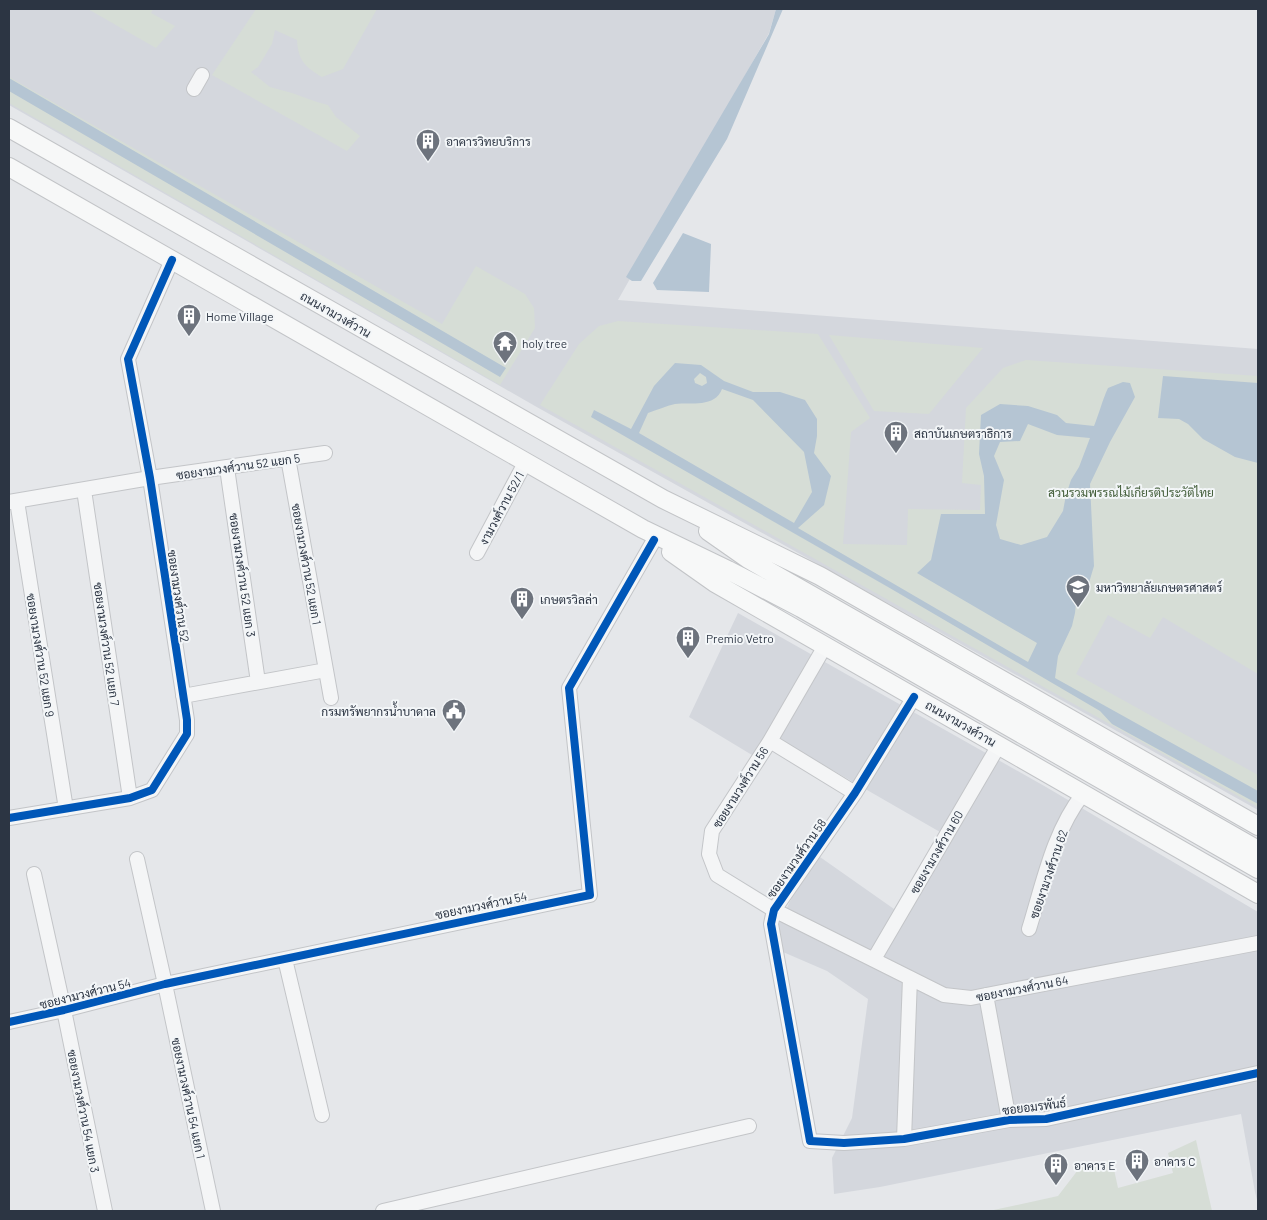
<svg xmlns="http://www.w3.org/2000/svg" width="1267" height="1220" font-family="Barlow,Sarabun,sans-serif">
<style>
.built{fill:#d4d7dd}
.green{fill:#d6ddd6}
.water{fill:#b5c5d3;fill-rule:evenodd}
.lines{fill:none;stroke-linecap:round;stroke-linejoin:round}
.minor-casing{stroke:#c3c5c8;stroke-width:16}
.major-casing{stroke:#c2c4c7;stroke-width:20}
.minor{stroke:#f4f5f6;stroke-width:14}
.major{stroke:#f7f8f8;stroke-width:18}
.cycleway-casing{stroke:#f3f6f8;stroke-width:11}
.cycleway{stroke:#0057b8;stroke-width:8}
.labels{text-anchor:middle;dominant-baseline:central;stroke-width:4;stroke-linejoin:round;paint-order:stroke}
.poi-label{font-size:12px;fill:#2c3543;stroke:#f3f6f8;text-anchor:start}
.street-label{font-size:12px;fill:#2c3543;stroke:#f3f6f8}
.park-label{font-size:12px;fill:#435e3a;stroke:#f3f6f8}
</style>
<rect width="100%" height="100%" fill="#e5e7ea"/>
<path class="built" d="M9,9h767l-7,24 -151,267 640,49v461l-723,-404 -526,-301z
M738,613l308,174 212,125v292l-3,-12 -14,-78 -361,73 -46,7 -2,-36 20,-40 16,-119 -41,-28 -44,-19 -4,-28 18,-37 23,-30 74,52 46,-77 -172,-99 -16,22 -63,-38z"/>
<path class="green" d="M88,9h65l-2,4 24,13 -19,22z
M256,9h121l-34,60 -21,8c-17,-10 -24,-17 -25,-37l-22,-10 -3,14 -14,23 -7,5 19,15 22,6 25,9 11,3 8,12 24,19 -13,15 -135,-76z
M9,77l433,247 34,-58 49,28 9,14 1,20 -35,57 -491,-282z
M618,321l200,13 52,84 -19,14 -8,112 64,1 1,-36 72,1 1,-25 -19,-2 4,-75 37,-40 23,-8 232,16v298l-95,-57 -13,21 -42,-23 -32,59 182,101v32l-718,-402 39,-61 20,-18z
M829,335l154,13 -54,66 -55,-3z
M1196,1140l16,71h-223l69,-15 23,-30 31,-6 6,28 55,-15 -5,-20z"/>
<path class="water" d="M776,9h7l-56,130 -86,142h-9l-6,-4 143,-243z
M9,78l497,290 -6,9 -491,-286z
M683,233l28,11 -2,48 -52,-2 -4,-7z
M675,363l26,2 23,16 29,11h27l25,8 12,19v17l-3,17 17,23 -7,29 -26,23 230,134 9,-19 -120,-70 14,-13 10,-46h44l-1,-38 -5,-22 2,-39 19,-11 28,2 29,9 9,8 28,3c5,-12 8,-25 14,-38l15,-6 7,1 5,14 -25,45 -20,42 4,82 -6,20 -11,8 -2,19 -3,13 -14,30 -3,22 203,113v13l-146,-80 -12,-13 -212,-124 -297,-170 3,-7 37,19 23,-43zM700,373l6,4 1,6 -5,3 -7,-3 -1,-4zM722,389l31,11 51,52 8,40 -18,31 -155,-90 9,-20c9,-3 18,-7 27,-9 16,-2 40,4 47,-15zM1028,424l29,11 33,3 -11,29 -8,13 -5,15 -3,16 -16,26 -26,8 -21,-6 -4,-14 8,-45 -10,-24 6,-14 20,-1z
M1163,376l95,7v80l-23,-6 -32,-18 -15,-15 -9,-5 -21,-1z"/>
<g class="lines">
<defs>
<path id="minor" d="M194,89l8,-14
M288,458l43,240
M227,468l31,214
M84,490l46,308
M17,501l49,308
M9,502l141,-24 175,-25
M477,553l48,-90
M825,646l-55,95 -58,90 -3,23 8,21 57,35 170,85 27,3 15,-3 272,-52
M183,696l143,-26
M914,697l-59,96 -81,117 -3,14 39,217 34,2 60,-4 105,-19 37,-1 212,-46
M770,741l85,52
M9,818l121,-20 22,-8 35,-56v-14l-37,-242 -22,-119 44,-99
M137,859l28,125 48,227
M34,874l30,136 41,201
M1029,929c14,-45 24,-97 54,-135
M285,959l37,156
M874,959l125,-214
M986,995l23,125
M9,1022l55,-12 101,-26 425,-89 -21,-207 85,-148
M904,1139l6,-161
M383,1211l366,-85"/>
<path id="major" d="M9,128l654,371 157,77 438,250
M9,167l634,362 85,41 73,38 457,261
M708,531l40,28 510,291
M671,552l44,31 543,311"/>
</defs>
<use href="#minor" class="minor-casing"/>
<use href="#major" class="major-casing"/>
<use href="#minor" class="minor"/>
<use href="#major" class="major"/>
<defs>
<path id="cycleway" d="M914,697l-59,96 -81,117 -3,14 39,217 34,2 60,-4 105,-19 37,-1 212,-46
M9,818l121,-20 22,-8 35,-56v-14l-37,-242 -22,-119 44,-99
M9,1022l55,-12 101,-26 425,-89 -21,-207 85,-148"/>
</defs>
<use href="#cycleway" class="cycleway-casing"/>
<use href="#cycleway" class="cycleway"/>
</g>
<defs>
<symbol id="building-pin" viewBox="-11 -11 22 30"><path d="M0 17L-7.5 6A9.5 9.5 0 1 1 7.5 6Z" fill="#6d737d" stroke="#f3f6f8"/><path d="M-4-6H4V6H1V3H-1V6H-4ZM-2.5-4.3h1.7v1.8h-1.7ZM.8-4.3h1.7v1.8H.8ZM-2.5-1h1.7V.8h-1.7ZM.8-1h1.7V.8H.8Z" fill="#fff"/></symbol>
<symbol id="temple-pin" viewBox="-11 -11 22 30"><path d="M0 17L-7.5 6A9.5 9.5 0 1 1 7.5 6Z" fill="#6d737d" stroke="#f3f6f8"/><path d="M0-6L5-2H3V0L6.5 2.5H4V6H1.5V3h-3V6H-4V2.5H-6.5L-3 0V-2H-5Z" fill="#fff"/></symbol>
<symbol id="university-pin" viewBox="-11 -11 22 30"><path d="M0 17L-7.5 6A9.5 9.5 0 1 1 7.5 6Z" fill="#6d737d" stroke="#f3f6f8"/><path d="M0-5L7-2L0 1L-7-2ZM-4 1L0 2.5L4 1V4Q0 6-4 4Z" fill="#fff"/></symbol>
<symbol id="civic-pin" viewBox="-11 -11 22 30"><path d="M0 17L-7.5 6A9.5 9.5 0 1 1 7.5 6Z" fill="#6d737d" stroke="#f3f6f8"/><path d="M-.6-6.5H3V-4.5H.6V-3L4-1V1h2V6H-6V1h2V-1L-.6-3ZM-1.2 2.5V6h2.4V2.5Z" fill="#fff"/></symbol>
</defs>
<g fill-rule="evenodd">
<use href="#building-pin" x="414" y="127" width="28" height="38"/>
<use href="#building-pin" x="175" y="302" width="28" height="38"/>
<use href="#temple-pin" x="491" y="329" width="28" height="38"/>
<use href="#building-pin" x="882" y="419" width="28" height="38"/>
<use href="#university-pin" x="1064" y="573" width="28" height="38"/>
<use href="#building-pin" x="508" y="585" width="28" height="38"/>
<use href="#building-pin" x="674" y="624" width="28" height="38"/>
<use href="#civic-pin" x="440" y="697" width="28" height="38"/>
<use href="#building-pin" x="1123" y="1147" width="28" height="38"/>
<use href="#building-pin" x="1042" y="1151" width="28" height="38"/>
</g>
<g class="labels">
<g class="poi-label">
<text x="446" y="141">อาคารวิทยบริการ</text>
<text x="206" y="316">Home Village</text>
<text x="522" y="343">holy tree</text>
<text x="914" y="433">สถาบันเกษตราธิการ</text>
<text x="1096" y="587">มหาวิทยาลัยเกษตรศาสตร์</text>
<text x="540" y="599">เกษตรวิลล่า</text>
<text x="706" y="638">Premio Vetro</text>
<text x="436" y="711" text-anchor="end">กรมทรัพยากรน้ำบาดาล</text>
<text x="1154" y="1161">อาคาร C</text>
<text x="1074" y="1165">อาคาร E</text>
</g>
<g class="street-label">
<text transform="translate(336 314) rotate(30)">ถนนงามวงศ์วาน</text>
<text transform="translate(238 466) rotate(-8)">ซอยงามวงศ์วาน 52 แยก 5</text>
<text transform="translate(501 508) rotate(-62)">งามวงศ์วาน 52/1</text>
<text transform="translate(307 564) rotate(80)">ซอยงามวงศ์วาน 52 แยก 1</text>
<text transform="translate(243 575) rotate(82)">ซอยงามวงศ์วาน 52 แยก 3</text>
<text transform="translate(179 596) rotate(82)">ซอยงามวงศ์วาน 52</text>
<text transform="translate(107 644) rotate(82)">ซอยงามวงศ์วาน 52 แยก 7</text>
<text transform="translate(41 655) rotate(81)">ซอยงามวงศ์วาน 52 แยก 9</text>
<text transform="translate(961 723) rotate(30)">ถนนงามวงศ์วาน</text>
<text transform="translate(740 787) rotate(-58)">ซอยงามวงศ์วาน 56</text>
<text transform="translate(936 852) rotate(-60)">ซอยงามวงศ์วาน 60</text>
<text transform="translate(796 858) rotate(-55)">ซอยงามวงศ์วาน 58</text>
<text transform="translate(1048 874) rotate(-71)">ซอยงามวงศ์วาน 62</text>
<text transform="translate(481 905) rotate(-12)">ซอยงามวงศ์วาน 54</text>
<text transform="translate(1022 988) rotate(-11)">ซอยงามวงศ์วาน 64</text>
<text transform="translate(85 993) rotate(-14)">ซอยงามวงศ์วาน 54</text>
<text transform="translate(189 1098) rotate(78)">ซอยงามวงศ์วาน 54 แยก 1</text>
<text transform="translate(1034 1106) rotate(-7)">ซอยอมรพันธ์</text>
<text transform="translate(84 1111) rotate(79)">ซอยงามวงศ์วาน 54 แยก 3</text>
</g>
<g class="park-label">
<text x="1131" y="492">สวนรวมพรรณไม้เกียรติประวัติไทย</text>
</g>
</g>
<rect width="1267" height="1220" fill="none" stroke="#2c3543" stroke-width="20"/>
</svg>
